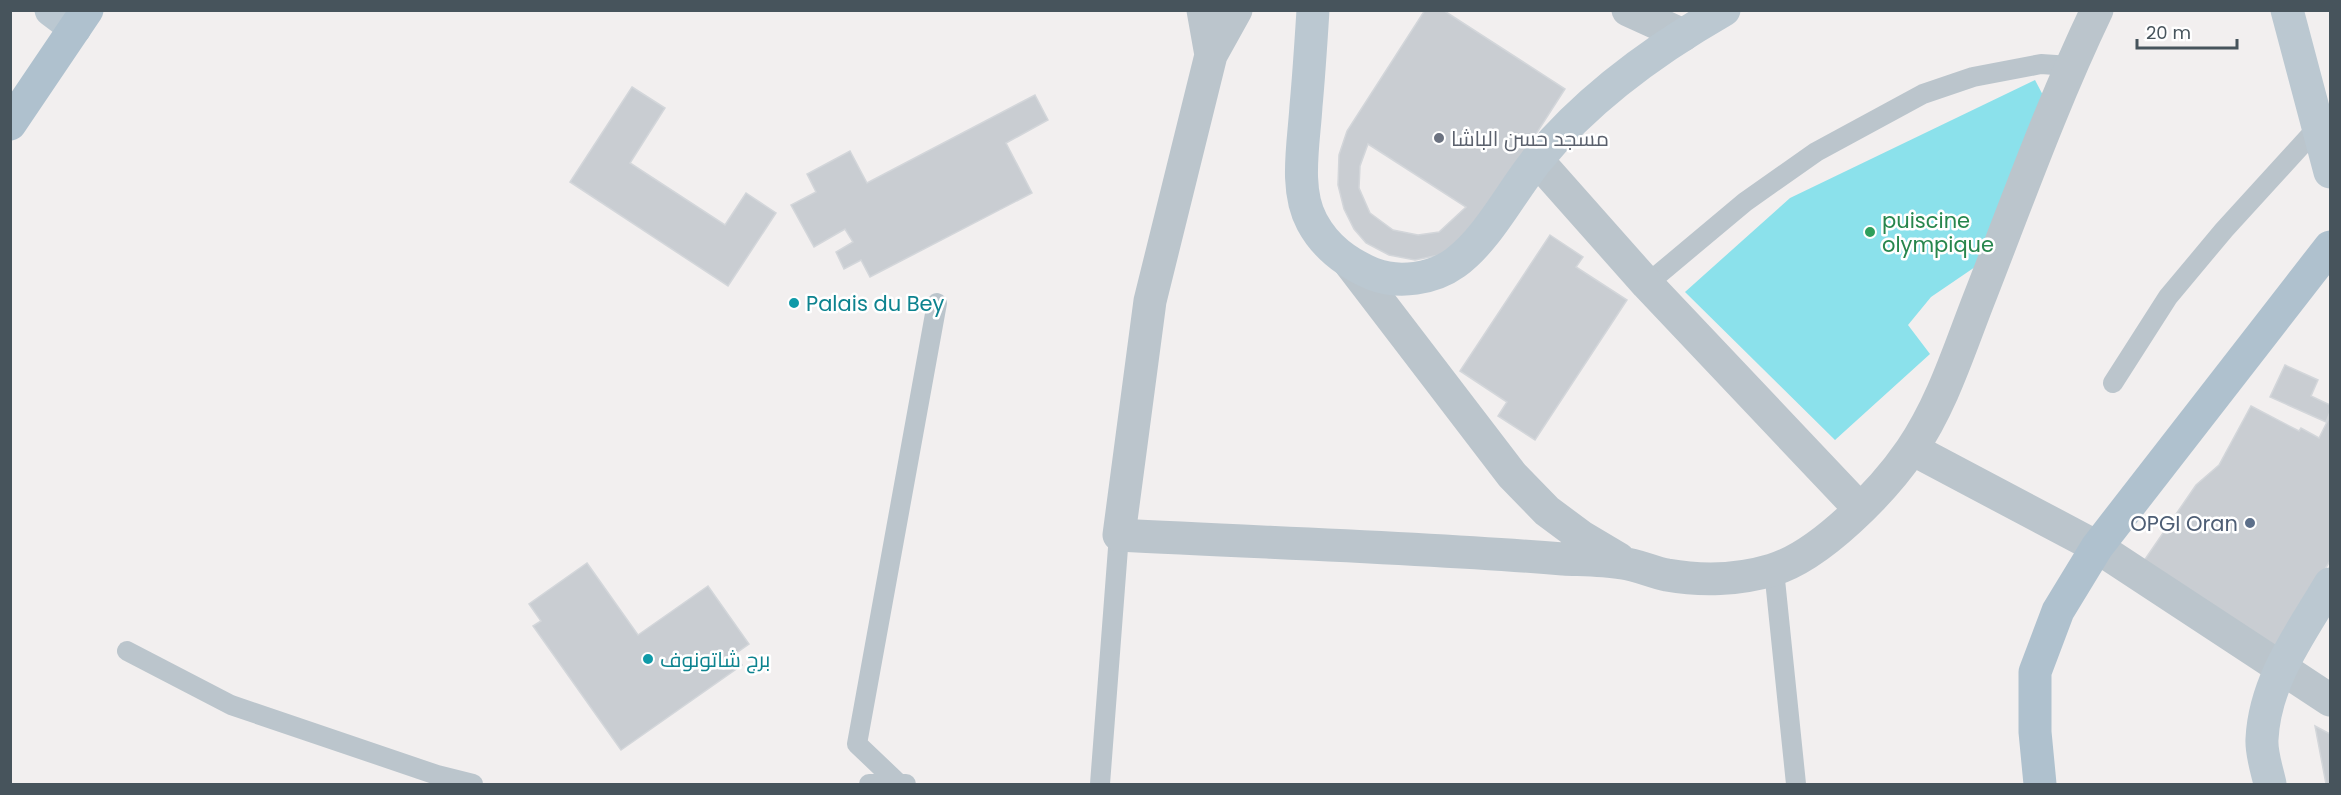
<svg xmlns="http://www.w3.org/2000/svg" width="2341" height="795" font-family="Poppins,Cairo,sans-serif">
<style>
.water{fill:#8be1eb}
.building{fill:#c9cdd2;stroke:#d3d6da;stroke-width:1.5;fill-rule:evenodd}
.lines{fill:none;stroke-linecap:round;stroke-linejoin:round}
.lane{stroke:#bbc5cc;stroke-width:20}
.street{stroke:#bbc5cc;stroke-width:33}
.secondary{stroke:#bbc8d1;stroke-width:33}
.primary{stroke:#afc1ce;stroke-width:33}
.worship-dot{fill:#6b7280;stroke:#fff;stroke-width:2}
.leisure-dot{fill:#2e9e5b;stroke:#fff;stroke-width:2}
.culture-dot{fill:#0f9aa8;stroke:#fff;stroke-width:2}
.service-dot{fill:#5c6f8a;stroke:#fff;stroke-width:2}
.labels{text-anchor:middle;dominant-baseline:central;stroke-width:5;stroke-linejoin:round;paint-order:stroke}
.worship-label{font-size:21px;fill:#5b616d;stroke:#fff;text-anchor:start}
.leisure-label{font-size:21px;fill:#27864d;stroke:#fff;text-anchor:start}
.culture-label{font-size:21px;fill:#0d838f;stroke:#fff;text-anchor:start}
.service-label{font-size:21px;fill:#4e5e75;stroke:#fff;text-anchor:end}
</style>
<rect width="100%" height="100%" fill="#f2efef"/>
<path class="water" d="M2035,80l11,21 -71,166 -44,30 -23,28 22,29 -95,86 -150,-148 105,-94z"/>
<path class="building" d="M1425,10h18l122,79 -83,129 -38,36 -29,6 -26,-5 -23,-12 -12,-14 -10,-20 -6,-24 1,-30 8,-24zM1368,144l98,63 -27,25 -21,3 -25,-5 -23,-17 -11,-25 1,-22z
M632,87l33,21 -35,55 95,62 21,-32 30,20 -48,73 -158,-104z
M1035,95l13,25 -42,23 26,50 -162,84 -9,-17 -17,9 -8,-17 17,-10 -8,-13 -31,18 -23,-42 25,-13 -9,-18 43,-23 17,32z
M1550,235l33,22 -7,10 51,33 -92,140 -37,-24 9,-14 -47,-31z
M2285,365l33,15 -7,16 19,9v7l-4,10 -56,-25z
M2251,406l48,25 2,-3 18,10 11,-22v145l-56,91 -135,-84 57,-83 23,-20z
M587,563l51,72 70,-49 41,58 -14,10 7,11 -121,85 -88,-124 8,-5 -12,-17z
M2315,726l15,8v50h-4z"/>
<g class="lines">
<path class="lane" d="M1647,284l98,-82 71,-50 107,-58 50,-17 68,-13 29,2
M2113,383l55,-86 56,-67 94,-103
M1774,570l22,214
M127,651l104,54 206,70 36,9
M898,783l-41,-39 80,-441
M869,784h37
M1100,784l19,-249"/>
<path class="street" d="M1203,10l8,45 -61,246 -31,234c148,8 296,12 444,24 20,1 40,1 59,4 16,2 30,9 45,12 34,6 72,5 105,-5 48,-14 111,-79 139,-120 31,-45 48,-100 68,-151 38,-97 73,-195 118,-289
M1628,10l55,25
M1211,55l25,-45
M1537,160l110,124 213,225
M1349,262l163,213 35,36 35,26 37,22
M1912,449l185,98 233,153"/>
<path class="secondary" d="M51,10l24,18
M1313,10c-2,32 -4,64 -7,96 -2,36 -12,83 6,116 14,26 35,41 61,52 26,10 60,5 82,-11 33,-24 56,-71 82,-103 50,-61 119,-111 187,-150
M2287,10l43,162
M2270,784c-3,-14 -9,-31 -8,-45 3,-59 39,-106 68,-155"/>
<path class="primary" d="M10,124l77,-114
M2040,784l-5,-52v-60l23,-61 39,-64 233,-300"/>
</g>
<circle class="worship-dot" cx="1439" cy="138" r="6"/>
<circle class="leisure-dot" cx="1870" cy="232" r="6"/>
<g class="culture-dot">
<circle cx="794" cy="303" r="6"/>
<circle cx="648" cy="659" r="6"/>
</g>
<circle class="service-dot" cx="2250" cy="523" r="6"/>
<g class="labels">
<g class="worship-label">
<text x="1451" y="138">مسجد حسن الباشا</text>
</g>
<g class="leisure-label">
<text x="1882" y="220">puiscine<tspan x="1882" dy="24">olympique</tspan></text>
</g>
<g class="culture-label">
<text x="806" y="303">Palais du Bey</text>
<text x="660" y="659">برج شاتونوف</text>
</g>
<g class="service-label">
<text x="2238" y="523">OPGI Oran</text>
</g>
</g>
<rect width="2341" height="795" fill="none" stroke="#47545c" stroke-width="24"/>
<path d="M2137 39v9h100v-9" fill="none" stroke="#47545c" stroke-width="3"/>
<text x="2146" y="39" font-size="18" fill="#47545c" stroke="#ffffff" stroke-width="4.5" paint-order="stroke">20 m</text>
</svg>
